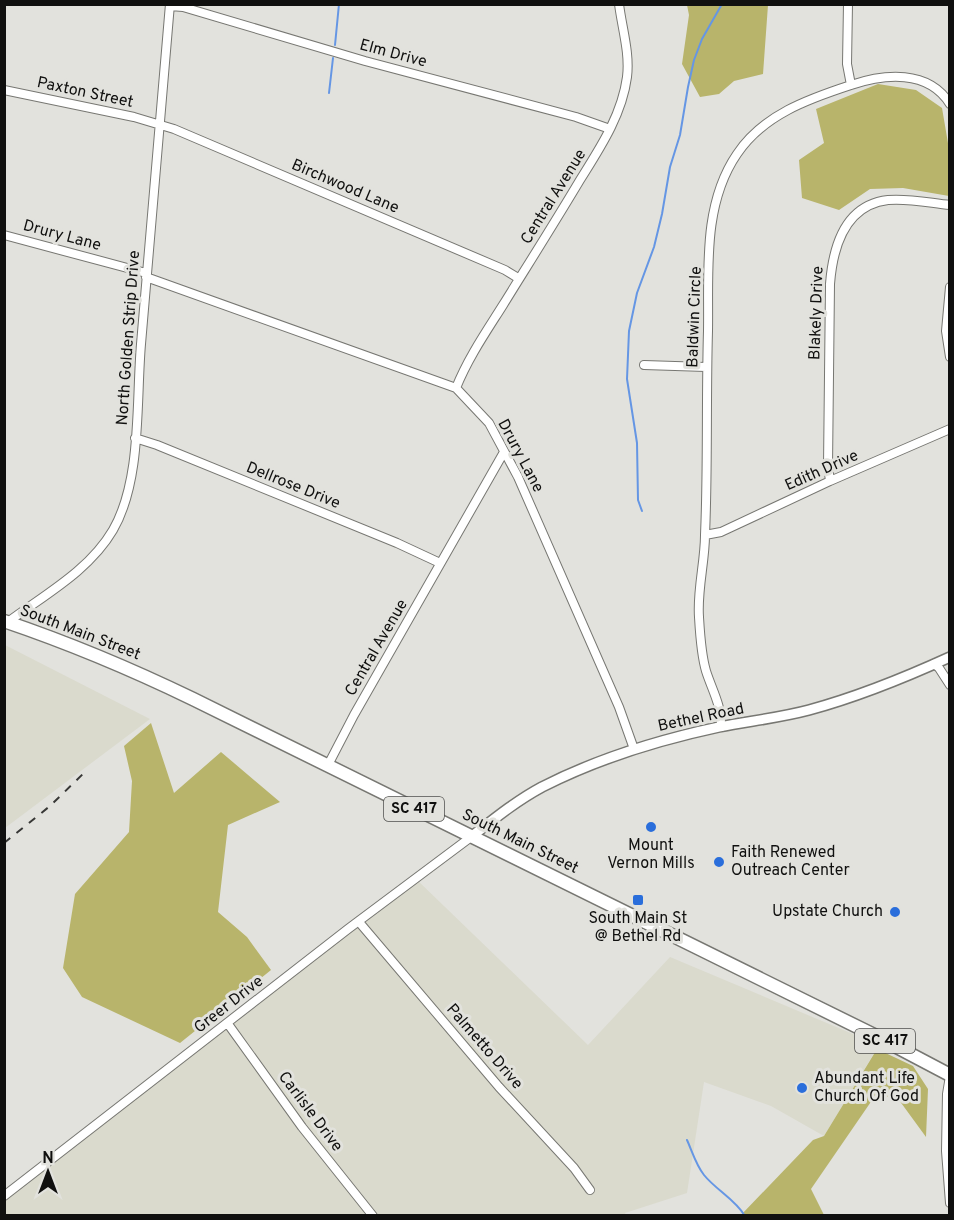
<svg xmlns="http://www.w3.org/2000/svg" width="954" height="1220" font-family="Overpass,sans-serif">
<style>
.built{fill:#dadacd}
.green{fill:#b8b46b}
.lines{fill:none;stroke-linecap:round;stroke-linejoin:round}
.stream{stroke:#6596e4;stroke-width:2}
.minor-casing{stroke:#777772;stroke-width:10}
.tertiary-casing{stroke:#777772;stroke-width:12}
.primary-casing{stroke:#777772;stroke-width:15}
.minor{stroke:#fff;stroke-width:8}
.tertiary{stroke:#fff;stroke-width:9}
.primary{stroke:#fff;stroke-width:12}
.rail{stroke:#383836;stroke-width:2;stroke-dasharray:8 8;stroke-linecap:butt}
.poi-dot{fill:#2a6edb;stroke:#e2e2dd;stroke-width:2}
.labels{text-anchor:middle;dominant-baseline:central;stroke-width:6;stroke-linejoin:round;paint-order:stroke}
.shield{fill:#e2e2dd;stroke:#4f4f4d;stroke-width:1.5}
.shield-label{font-size:15px;font-weight:bold;fill:#10100f}
.street-label{font-size:16px;fill:#10100f;stroke:#e2e2dd}
.poi-label{font-size:16px;fill:#10100f;stroke:#e2e2dd}
</style>
<rect width="100%" height="100%" fill="#e2e2dd"/>
<path class="built" d="M5,645l145,74 -145,109z
M415,878l173,167 82,-88 209,88 -55,91 -53,-30 -67,-24 -17,111 -62,20 1,2 -621,1v-19z"/>
<path class="green" d="M687,5h81l-5,69 -29,7 -15,13 -19,3 -18,-33 7,-49z
M878,84l38,6 26,18 7,41v47l-46,-8 -33,1 -31,21 -37,-12 -3,-38 25,-17 -8,-34z
M151,723l23,70 47,-41 59,50 -52,23 -10,87 29,25 24,33 -91,73 -98,-46 -19,-29 12,-74 54,-62 3,-51 -8,-35z
M877,1049l36,17 15,23 -2,48 -27,-37 -22,-7 -66,96 13,26h-83l72,-75 11,-4z"/>
<g class="lines">
<path class="stream" d="M335,45l4,-41
M329,93l4,-35
M642,511l-4,-11 -1,-57 -10,-64 2,-48 8,-38 17,-46 8,-33 8,-47 10,-32 8,-48 6,-27 8,-21 20,-35
M687,1140c5,11 9,25 17,35 12,15 31,24 41,41"/>
<defs>
<path id="minor" d="M848,4l-1,60 4,21
M170,6l13,1 182,54 211,56 34,12
M4,90l130,27 40,12 331,141 13,8
M4,235l142,38
M146,277l310,111 33,35 29,54 101,230 15,42
M950,287l-4,44 4,26
M644,365l62,2
M456,388c12,-30 30,-56 47,-83 26,-42 52,-83 77,-125 20,-32 42,-65 47,-103 3,-24 -5,-49 -8,-73
M135,438l22,7 240,98 43,20
M830,481l-2,-15 2,-182c3,-38 15,-79 58,-84 20,-2 42,3 62,5
M705,535l16,-3 109,-51 120,-52
M8,622c36,-27 81,-51 105,-92 29,-50 23,-128 28,-186 9,-113 20,-226 29,-340
M934,664l5,4 11,17
M721,727c1,-21 -9,-37 -15,-56 -5,-17 -6,-37 -7,-54 -2,-27 6,-55 6,-82 3,-68 1,-136 3,-204 1,-59 -6,-126 29,-177 26,-39 71,-55 114,-69 33,-11 77,-16 99,19
M328,765l26,-50 150,-263
M359,922l140,165 75,81 16,22
M228,1024l74,103 71,89
M950,1076l-3,18 -1,57 4,52
M4,1196l344,-267 123,-92"/>
<path id="tertiary" d="M471,837c23,-18 45,-36 71,-50 55,-28 116,-47 177,-60 30,-6 60,-9 90,-17 48,-13 95,-32 141,-53"/>
<path id="primary" d="M4,621c65,22 127,48 189,78l683,337 74,39"/>
</defs>
<use href="#minor" class="minor-casing"/>
<use href="#tertiary" class="tertiary-casing"/>
<use href="#primary" class="primary-casing"/>
<use href="#minor" class="minor"/>
<use href="#tertiary" class="tertiary"/>
<use href="#primary" class="primary"/>
<path class="rail" d="M4,843l46,-37 37,-36"/>
</g>
<g class="poi-dot">
<circle cx="651" cy="827" r="6"/>
<circle cx="719" cy="862" r="6"/>
<rect x="632" y="894" width="12" height="12" rx="3"/>
<circle cx="895" cy="912" r="6"/>
<circle cx="802" cy="1088" r="6"/>
</g>
<g class="labels">
<g class="shield">
<rect x="384" y="797" width="60" height="24" rx="4.5"/>
<rect x="855" y="1029" width="60" height="24" rx="4.5"/>
</g>
<g class="shield-label">
<text x="414" y="809">SC 417</text>
<text x="885" y="1041">SC 417</text>
</g>
<g class="street-label">
<text transform="translate(393 54) rotate(15)">Elm Drive</text>
<text transform="translate(85 93) rotate(12)">Paxton Street</text>
<text transform="translate(345 187) rotate(23)">Birchwood Lane</text>
<text transform="translate(554 197) rotate(-58)">Central Avenue</text>
<text transform="translate(62 236) rotate(15)">Drury Lane</text>
<text transform="translate(817 313) rotate(-88)">Blakely Drive</text>
<text transform="translate(695 317) rotate(-88)">Baldwin Circle</text>
<text transform="translate(129 338) rotate(-86)">North Golden Strip Drive</text>
<text transform="translate(520 456) rotate(62)">Drury Lane</text>
<text transform="translate(822 471) rotate(-24)">Edith Drive</text>
<text transform="translate(293 486) rotate(22)">Dellrose Drive</text>
<text transform="translate(80 633) rotate(21)">South Main Street</text>
<text transform="translate(377 648) rotate(-60)">Central Avenue</text>
<text transform="translate(701 718) rotate(-12)">Bethel Road</text>
<text transform="translate(520 842) rotate(26)">South Main Street</text>
<text transform="translate(229 1005) rotate(-38)">Greer Drive</text>
<text transform="translate(484 1047) rotate(49)">Palmetto Drive</text>
<text transform="translate(310 1112) rotate(53)">Carlisle Drive</text>
</g>
<g class="poi-label">
<text x="651" y="846">Mount<tspan x="651" dy="18">Vernon Mills</tspan></text>
<text x="731" y="853" text-anchor="start">Faith Renewed<tspan x="731" dy="18">Outreach Center</tspan></text>
<text x="883" y="912" text-anchor="end">Upstate Church</text>
<text x="638" y="919">South Main St<tspan x="638" dy="18">@ Bethel Rd</tspan></text>
<text x="814" y="1079" text-anchor="start">Abundant Life<tspan x="814" dy="18">Church Of God</tspan></text>
</g>
</g>
<rect width="954" height="1220" fill="none" stroke="#10100f" stroke-width="12"/>
<g transform="translate(48 1172)" stroke="#e2e2dd" stroke-width="4.5" paint-order="stroke">
<path d="M0-4.5L10 22L0 15L-10 22Z" fill="#10100f"/>
<text y="-9" font-size="16" font-weight="bold" text-anchor="middle" fill="#10100f">N</text>
</g>
</svg>
